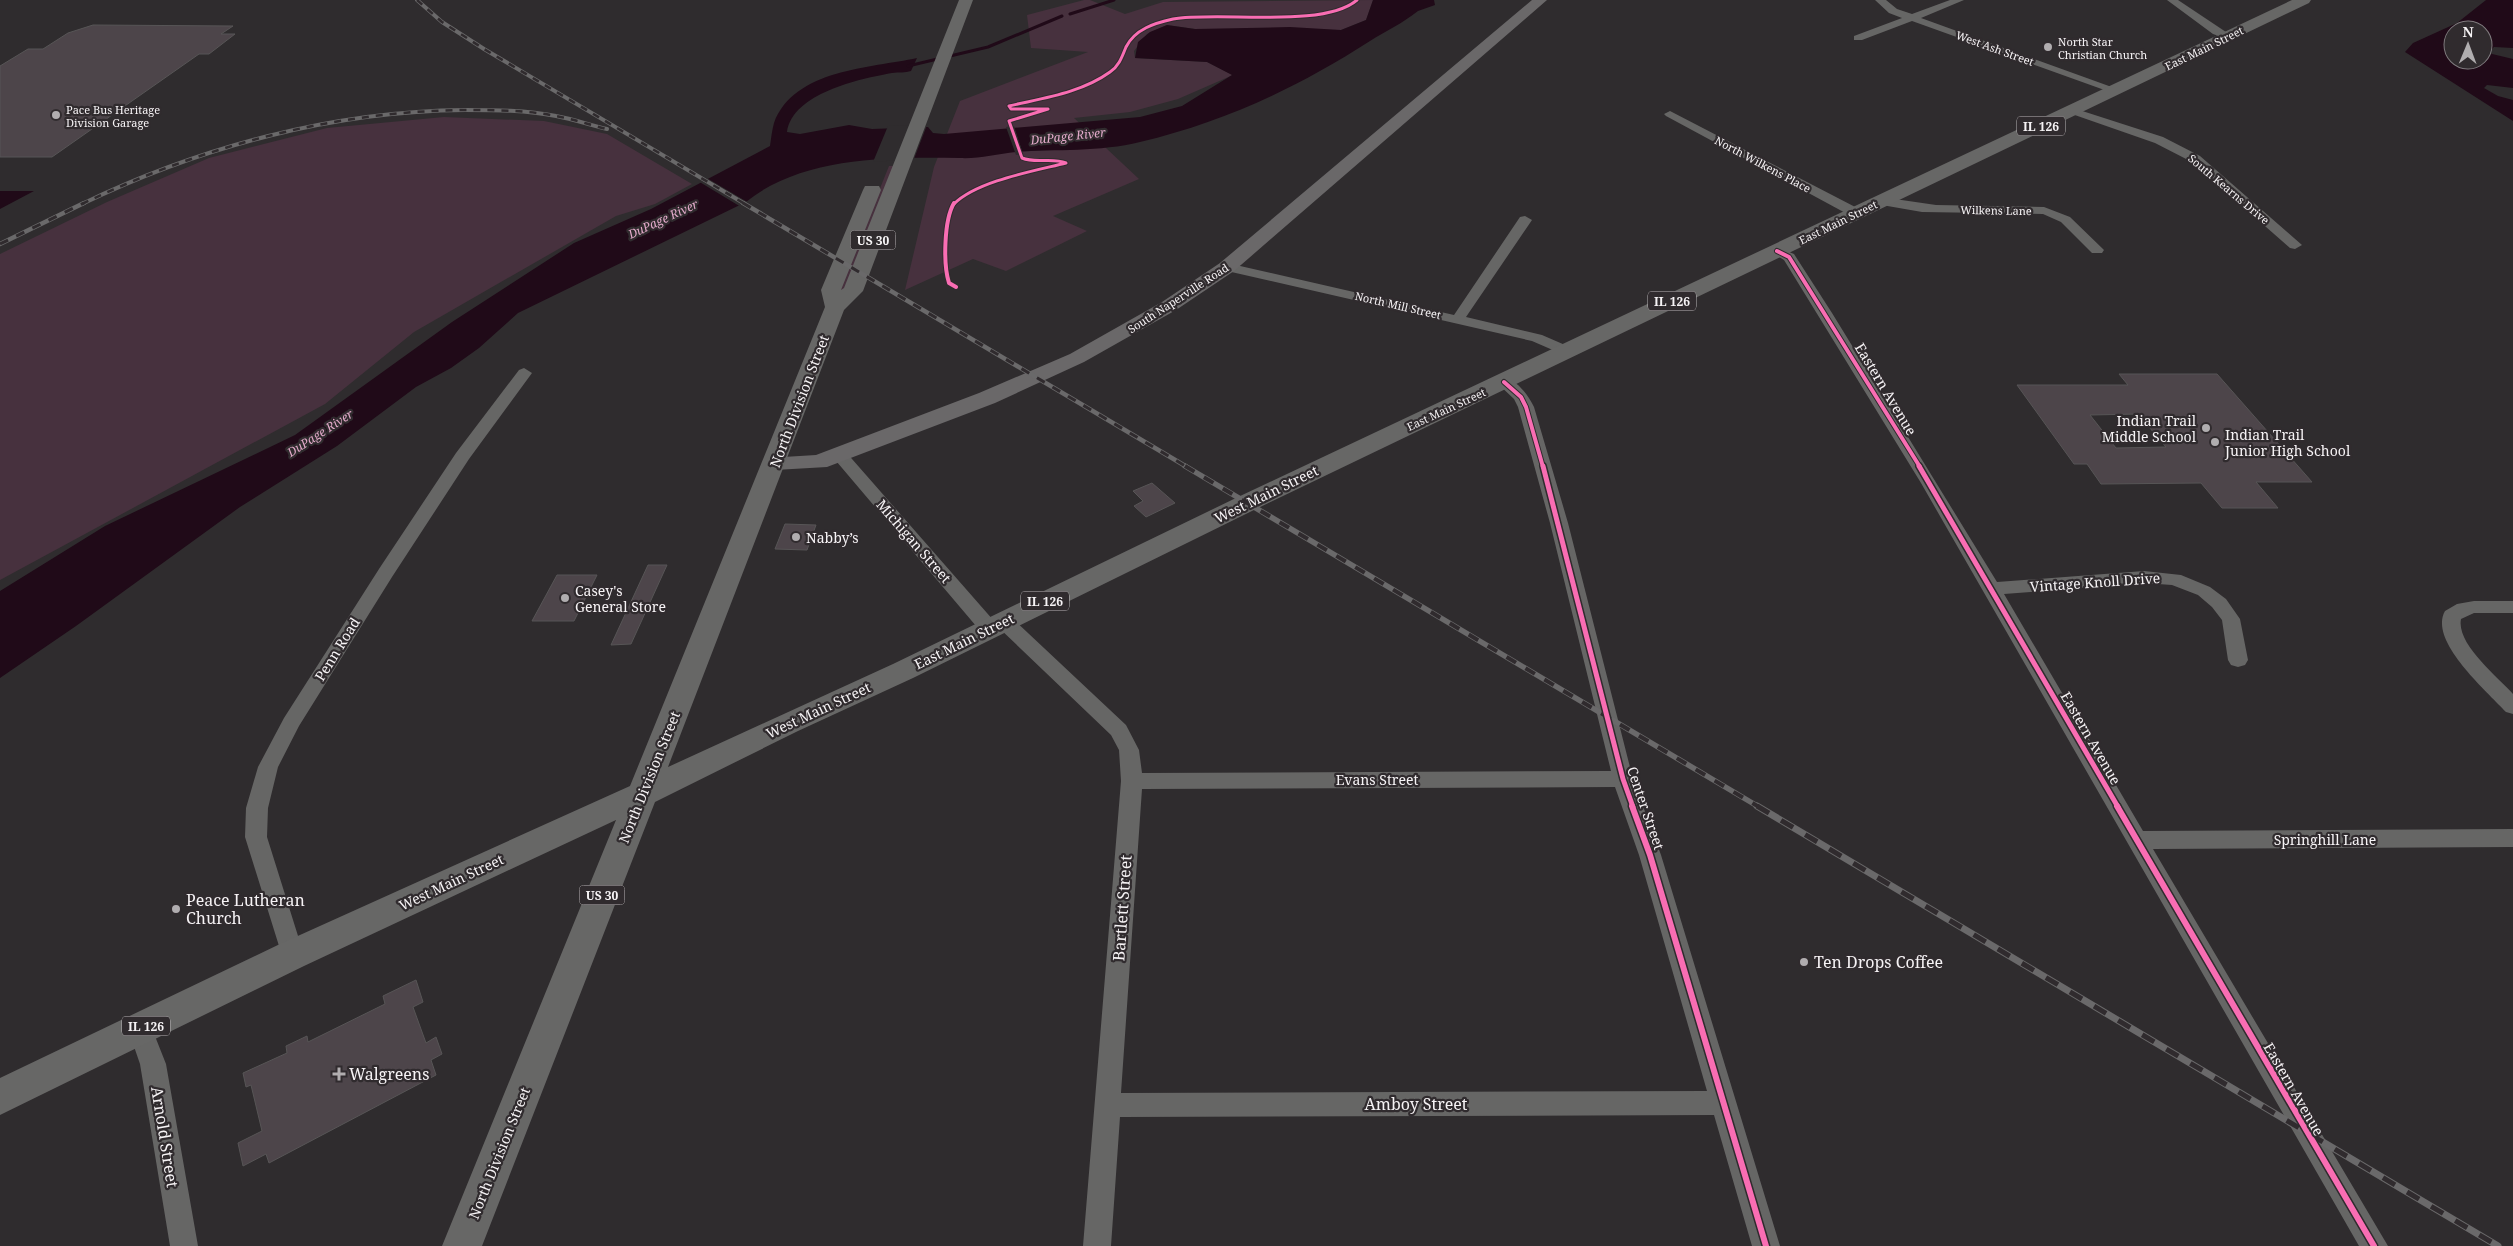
<svg xmlns="http://www.w3.org/2000/svg" width="2513" height="1246" font-family="'Noto Serif',serif">
<style>
.green{fill:#47313e}
.water{fill:#200a18;fill-rule:evenodd}
.pier{fill:#2f2c2e}
.lines{fill:none;stroke-linecap:round;stroke-linejoin:round}
.stream{stroke:#200a18;stroke-width:3}
.building{fill:#4d454a;stroke:#575556;fill-rule:evenodd}
.minor{fill:#666665;fill-rule:evenodd}
.secondary{fill:#6a6869;fill-rule:evenodd}
.primary{fill:#676766;fill-rule:evenodd}
.rail-far3-casing{stroke:#6a696a;stroke-width:4}
.rail-far2-casing{stroke:#6a696a;stroke-width:4.5}
.rail-far1-casing{stroke:#6a696a;stroke-width:5.5}
.rail-casing{stroke:#6a696a;stroke-width:7}
.rail-far3{stroke:#302b2e;stroke-width:2.5;stroke-dasharray:7;stroke-linecap:butt}
.rail-far2{stroke:#302b2e;stroke-width:3;stroke-dasharray:9;stroke-linecap:butt}
.rail-far1{stroke:#302b2e;stroke-width:4;stroke-dasharray:11;stroke-linecap:butt}
.rail{stroke:#302b2e;stroke-width:5;stroke-dasharray:14;stroke-linecap:butt}
.cycleway-far3-casing{stroke:#302b2e;stroke-width:5}
.cycleway-far2-casing{stroke:#302b2e;stroke-width:6}
.cycleway-far1-casing{stroke:#302b2e;stroke-width:8}
.cycleway-casing{stroke:#302b2e;stroke-width:9}
.cycleway-far3{stroke:#f96db3;stroke-width:3}
.cycleway-far2{stroke:#f96db3;stroke-width:4}
.cycleway-far1{stroke:#f96db3;stroke-width:5}
.cycleway{stroke:#f96db3;stroke-width:6}
.poi-dot{fill:#b0adaf;stroke:#302b2e;stroke-width:2}
.labels{text-anchor:middle;dominant-baseline:central;stroke-width:4.5;stroke-linejoin:round;paint-order:stroke}
.far-poi-label{font-size:11px;fill:#f6f3f5;stroke:#302b2e;text-anchor:start}
.far-street-label{font-size:11px;fill:#f6f3f5;stroke:#302b2e}
.shield{fill:#302b2e;stroke:#bbb7b9;stroke-width:1}
.shield-label{font-size:12px;font-weight:bold;fill:#f6f3f5}
.far-water-label{font-size:12px;font-style:italic;fill:#e4abcb;stroke:#302b2e}
.street-label{font-size:14px;fill:#f6f3f5;stroke:#302b2e}
.poi-label{font-size:14px;fill:#f6f3f5;stroke:#302b2e;text-anchor:start}
.near-poi-label{font-size:16px;fill:#f6f3f5;stroke:#302b2e;text-anchor:start}
.near-street-label{font-size:16px;fill:#f6f3f5;stroke:#302b2e}
</style>
<rect width="100%" height="100%" fill="#2f2c2e"/>
<path class="green" d="M1084,0h6l35,14 38,-12 210,-2 -7,20 -25,10 -146,-1 -28,-4 -20,9 -13,17 1,7 72,4 26,13 -55,24 -48,13 -56,6 65,61 -86,37 34,15 -81,40 -33,-12 -68,31 29,-123 26,-66 128,-49 -57,-4 -4,-33z
M444,117l100,4 63,13 85,50 -37,20 -39,12 -202,116 -89,72 -325,176v-326l107,-52 102,-44 118,-30z
M889,166h5l-50,124h-5z"/>
<path class="water" d="M1373,0h61l1,5 -17,6c-15,12 -32,20 -48,30 -73,47 -146,81 -230,101 -40,10 -84,7 -124,10 -19,2 -38,7 -56,6 -69,-1 -158,-2 -214,44l-228,111 -39,35 -28,20 -35,19 -79,59 -97,61 -164,119 -76,52v-87l105,-65 190,-91 157,-113 122,-79 77,-34 119,-63c1,-7 2,-16 4,-23 20,-54 97,-55 143,-65l-6,13c-6,2 -12,1 -19,2 -33,6 -99,20 -105,59l13,2 49,-9 23,4 56,-2 5,6 11,1 196,-17 42,-11 50,-31 -25,-13 -72,-4 3,-16 12,-10 17,-7 28,4 95,-2 51,3 25,-10z
M2486,0h27v48l-19,-1 -6,6 25,6v29l-26,-3 -3,3 14,8 15,4v21l-108,-69 8,-9 44,-20zM2453,30h30v30h-30z
M0,191h34l-34,18z"/>
<path class="pier" d="M927,125l-13,34 -41,3 15,-36z
M1014,126l9,28 -7,1 -10,-28z
M705,177l44,26 -8,4 -43,-26z"/>
<g class="lines">
<path class="stream" d="M1070,14l44,-14
M908,66l80,-19 74,-31"/>
</g>
<path class="building" d="M93,25l140,1 -12,8h14l-26,20h-10l-147,103h-52v-91l28,-17h15l25,-16z
M2119,374h98l95,108h-56l22,26h-56l-21,-25 -100,1 -14,-20h-13l-57,-79h111zM2138,414l28,33 -50,1 -26,-33z
M1152,483l23,20 -29,14 -12,-11 9,-5 -10,-10z
M785,524l31,1 -9,25 -32,-1z
M648,565h19l-36,79 -20,1z
M557,575h40l-23,46h-42z
M416,980l7,22 -10,5 13,36 10,-6 6,17 -11,6 5,15 -167,88 -3,-9 -23,12 -5,-23 24,-12 -11,-46 -5,2 -3,-14 44,-20 -1,-7 21,-10 1,6 77,-38 -2,-8z"/>
<g class="lines">
<path class="minor" d="M1875,0h11l11,9 15,5 38,-14h14l-43,18 199,72 -6,3 -4,-1 -198,-71 -50,19h-8v-4l48,-18 -13,-5z
M2167,0h11l54,36 -5,3 -14,-5z
M2073,108l90,29 37,19 102,89 -7,4 -5,-1 -98,-86 -37,-19 -86,-30 -2,-2z
M1670,111l191,99 1,3 -6,4 -5,-1 -185,-100 -2,-2z
M1881,197l55,8 108,2 26,10 34,33 -2,3h-10l-31,-31 -18,-8 -121,-2 -46,-8 -1,-3z
M1525,216l7,4 -66,97 76,18 30,13 2,3 -2,3h-10l-30,-13 -305,-70 -7,-4 7,-4 227,52 66,-98z
M1777,247l17,7 38,59 165,269 147,-11 37,4 29,12 16,12 14,20 8,41 -3,5 -7,2 -7,-2 -3,-5 -6,-40 -10,-13 -14,-12 -26,-10 -28,-2 -140,11 139,237 370,-2v18l-360,2 235,397h-29l-438,-763 -137,-223 -14,-9z
M524,368l8,5 -63,86 -77,118 -93,149 -21,41 -10,41 -1,29 37,118 -4,7 -8,3 -8,-3 -39,-125 1,-29 12,-41 26,-49 95,-149 77,-116 63,-83z
M1504,377c14,4 24,18 30,30l34,116 65,256 28,76 119,391h-28l-38,-131 -594,2 -9,129h-28l38,-465 -2,-31 -8,-15 -113,-108 -2,6 -7,2 -7,-2 -151,-178 8,-5 6,1 149,170 2,-5 7,-1 7,1 116,109 13,25 3,23 469,-2 -61,-248 -32,-116 -4,-8 -18,-17zM1615,787l24,68 68,236 -586,2 21,-304z
M2474,601h39v12h-39l-13,6c-5,25 36,57 52,75v20l-7,-2c-19,-21 -78,-71 -61,-101l12,-7z
M140,1018l9,3 17,43 32,182h-28l-30,-182 -12,-35 3,-8z"/>
<path class="secondary" d="M1532,0h15l-313,271 -58,39 -92,52 -89,41 -168,64 -52,3 -8,-2 -4,-5 4,-5 49,-3 163,-62 91,-39 92,-52 58,-39z"/>
<path class="primary" d="M959,0h14l-110,291 -19,19 -176,457 225,-103 345,-167 1054,-497h19l-2,3 -1053,506 -343,169 -115,53 -143,71 -173,444h-40l174,-426 -312,146 -304,149v-37l280,-134 350,-158 195,-479 -4,-17 42,-100 2,-4h14l2,4 -40,100 3,-2z"/>
<defs>
<path id="rail-far3" d="M417,0l25,22 42,27 261,155
M82,204c118,-57 251,-93 383,-94 30,0 61,0 91,6 17,3 34,9 51,13"/>
<path id="rail-far2" d="M743,203l444,264
M0,244l84,-41"/>
<path id="rail-far1" d="M1185,466l574,341"/>
<path id="rail" d="M1757,806l741,440"/>
</defs>
<use href="#rail-far3" class="rail-far3-casing"/>
<use href="#rail-far2" class="rail-far2-casing"/>
<use href="#rail-far1" class="rail-far1-casing"/>
<use href="#rail" class="rail-casing"/>
<use href="#rail-far3" class="rail-far3"/>
<use href="#rail-far2" class="rail-far2"/>
<use href="#rail-far1" class="rail-far1"/>
<use href="#rail" class="rail"/>
<defs>
<path id="cycleway-far3" d="M954,204c23,-23 80,-33 112,-41 -14,-6 -30,1 -44,-5l-13,-37 39,-12h-37l-2,-3c34,-8 72,-13 101,-34 9,-6 12,-15 16,-25 9,-18 29,-24 47,-28 47,-8 150,10 184,-19"/>
<path id="cycleway-far2" d="M954,203c-10,17 -11,61 -5,80l7,4
M1777,251l12,6 131,210
M1504,382l17,15 5,10 17,60"/>
<path id="cycleway-far1" d="M1543,466l80,313 10,28
M1919,466l199,341"/>
<path id="cycleway" d="M1632,806l18,49 116,391
M2117,806l257,440"/>
</defs>
<use href="#cycleway-far3" class="cycleway-far3-casing"/>
<use href="#cycleway-far2" class="cycleway-far2-casing"/>
<use href="#cycleway-far1" class="cycleway-far1-casing"/>
<use href="#cycleway" class="cycleway-casing"/>
<use href="#cycleway-far3" class="cycleway-far3"/>
<use href="#cycleway-far2" class="cycleway-far2"/>
<use href="#cycleway-far1" class="cycleway-far1"/>
<use href="#cycleway" class="cycleway"/>
</g>
<g class="poi-dot">
<circle cx="2048" cy="47" r="5"/>
<circle cx="56" cy="115" r="5"/>
<circle cx="2206" cy="428" r="5"/>
<circle cx="2215" cy="442" r="5"/>
<circle cx="796" cy="537" r="5"/>
<circle cx="565" cy="598" r="5"/>
<circle cx="176" cy="909" r="5"/>
<circle cx="1804" cy="962" r="5"/>
<path d="M336.5 1066.5h5v5h5v5h-5v5h-5v-5h-5v-5h5z"/>
</g>
<g class="labels">
<g class="far-poi-label">
<text x="2058" y="41">North Star<tspan x="2058" dy="13">Christian Church</tspan></text>
<text x="66" y="109">Pace Bus Heritage<tspan x="66" dy="13">Division Garage</tspan></text>
</g>
<g class="far-street-label">
<text transform="translate(1995 48) rotate(20)">West Ash Street</text>
<text transform="translate(2204 48) rotate(-26)">East Main Street</text>
<text transform="translate(1763 164) rotate(28)">North Wilkens Place</text>
<text transform="translate(2229 189) rotate(40)">South Kearns Drive</text>
<text transform="translate(1996 210) rotate(1)">Wilkens Lane</text>
<text transform="translate(1838 222) rotate(-26)">East Main Street</text>
<text transform="translate(1178 298) rotate(-33)">South Naperville Road</text>
<text transform="translate(1398 305) rotate(13)">North Mill Street</text>
<text transform="translate(1446 409) rotate(-25)">East Main Street</text>
</g>
<g class="shield">
<rect x="2017" y="116.5" width="48" height="19" rx="4"/>
<rect x="850.5" y="230.5" width="45" height="19" rx="4"/>
<rect x="1648" y="291.5" width="48" height="19" rx="4"/>
<rect x="1021" y="591.5" width="48" height="19" rx="4"/>
<rect x="579.5" y="885.5" width="45" height="19" rx="4"/>
<rect x="122" y="1016.5" width="48" height="19" rx="4"/>
</g>
<g class="shield-label">
<text x="2041" y="126">IL 126</text>
<text x="873" y="240">US 30</text>
<text x="1672" y="301">IL 126</text>
<text x="1045" y="601">IL 126</text>
<text x="602" y="895">US 30</text>
<text x="146" y="1026">IL 126</text>
</g>
<g class="far-water-label">
<text transform="translate(1068 136) rotate(-6)">DuPage River</text>
<text transform="translate(663 219) rotate(-25)">DuPage River</text>
<text transform="translate(320 433) rotate(-33)">DuPage River</text>
</g>
<g class="street-label">
<text transform="translate(1886 389) rotate(59)">Eastern Avenue</text>
<text transform="translate(799 401) rotate(-69)">North Division Street</text>
<text transform="translate(1266 494) rotate(-26)">West Main Street</text>
<text transform="translate(914 541) rotate(49)">Michigan Street</text>
<text transform="translate(2095 582) rotate(-4)">Vintage Knoll Drive</text>
<text transform="translate(964 641) rotate(-26)">East Main Street</text>
<text transform="translate(337 649) rotate(-58)">Penn Road</text>
<text transform="translate(818 710) rotate(-25)">West Main Street</text>
<text transform="translate(2091 738) rotate(60)">Eastern Avenue</text>
<text transform="translate(649 777) rotate(-68)">North Division Street</text>
<text x="1377" y="779">Evans Street</text>
<text transform="translate(1646 808) rotate(71)">Center Street</text>
<text x="2325" y="839">Springhill Lane</text>
<text transform="translate(451 882) rotate(-25)">West Main Street</text>
<text transform="translate(2294 1089) rotate(60)">Eastern Avenue</text>
<text transform="translate(499 1153) rotate(-68)">North Division Street</text>
</g>
<g class="poi-label">
<text x="2196" y="420" text-anchor="end">Indian Trail<tspan x="2196" dy="16">Middle School</tspan></text>
<text x="2225" y="434">Indian Trail<tspan x="2225" dy="16">Junior High School</tspan></text>
<text x="806" y="537">Nabby’s</text>
<text x="575" y="590">Casey's<tspan x="575" dy="16">General Store</tspan></text>
</g>
<g class="near-poi-label">
<text x="186" y="900">Peace Lutheran<tspan x="186" dy="18">Church</tspan></text>
<text x="1814" y="962">Ten Drops Coffee</text>
<text x="349" y="1074">Walgreens</text>
</g>
<g class="near-street-label">
<text transform="translate(1122 908) rotate(-86)">Bartlett Street</text>
<text x="1416" y="1104">Amboy Street</text>
<text transform="translate(165 1137) rotate(81)">Arnold Street</text>
</g>
</g>
<g transform="translate(2468 45) rotate(1)"><circle r="24" fill="#302b2e" stroke="#7f7b7e"/>
<path d="M0-4L9 19L0 12L-9 19Z" fill="#b0adaf"/>
<text y="-8" font-size="14" font-weight="bold" text-anchor="middle" fill="#f6f3f5">N</text>
</g>
</svg>
